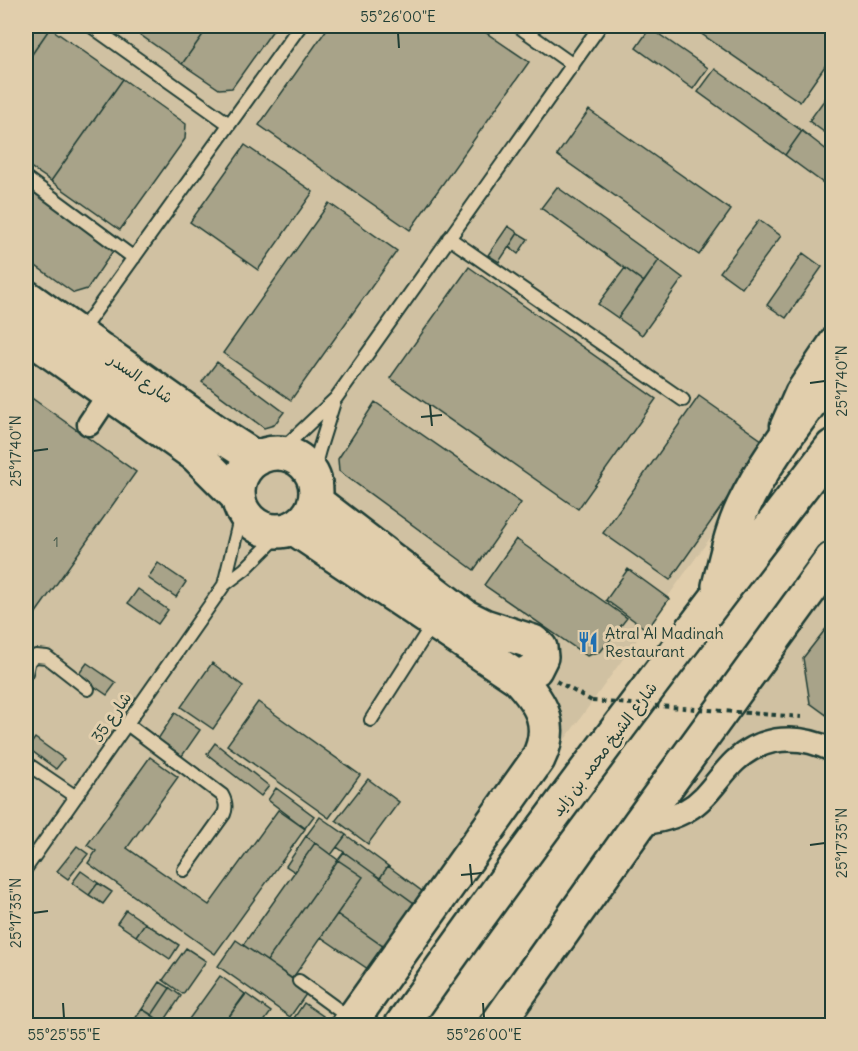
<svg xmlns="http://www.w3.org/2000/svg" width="858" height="1051" font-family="Delius,'Playpen Sans Arabic',sans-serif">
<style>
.built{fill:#d0c1a2}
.building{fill:#a8a389;stroke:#1f3d34;stroke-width:1.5}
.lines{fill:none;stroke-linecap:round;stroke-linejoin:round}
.lane-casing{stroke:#1f3d34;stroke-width:16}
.street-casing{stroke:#1f3d34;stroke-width:27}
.secondary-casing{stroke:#1f3d34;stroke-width:38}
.highway-casing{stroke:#1f3d34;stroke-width:38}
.path{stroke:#1f3d34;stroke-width:4;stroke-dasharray:4.5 4.5;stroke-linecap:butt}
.lane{stroke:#e1ceac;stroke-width:12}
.street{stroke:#e1ceac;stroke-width:22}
.secondary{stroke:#e1ceac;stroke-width:33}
.highway{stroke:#e1ceac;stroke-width:33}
.path-bridge{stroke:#1f3d34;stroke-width:4;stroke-dasharray:4.5 4.5;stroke-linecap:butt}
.ticks{fill:none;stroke:#1f3d34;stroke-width:2}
.labels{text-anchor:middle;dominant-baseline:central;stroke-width:6;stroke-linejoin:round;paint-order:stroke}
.number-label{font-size:14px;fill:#415649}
.street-label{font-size:16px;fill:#1f3d34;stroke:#e1ceac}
.poi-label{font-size:16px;fill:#1f3d34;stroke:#e1ceac;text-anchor:start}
.neatline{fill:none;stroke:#1f3d34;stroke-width:2}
.ticks-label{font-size:15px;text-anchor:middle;fill:#1f3d34}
</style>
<rect width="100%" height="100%" fill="#e1ceac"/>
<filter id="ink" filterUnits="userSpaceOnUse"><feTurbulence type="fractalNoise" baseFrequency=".0167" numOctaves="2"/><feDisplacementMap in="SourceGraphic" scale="12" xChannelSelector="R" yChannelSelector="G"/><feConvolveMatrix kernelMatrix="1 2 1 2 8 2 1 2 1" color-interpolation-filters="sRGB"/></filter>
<g filter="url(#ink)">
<path class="built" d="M26,26h806v343l-473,656h-333z
M832,564v461l-326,1z"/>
<path class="building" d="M26,26h21l3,2 -24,35z
M145,26h64l-27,38 -43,-30z
M209,26h67l-44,62 -13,1 -37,-25z
M329,26h147l53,36 -119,168 -151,-105z
M690,26h142v30l-32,46z
M50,28l73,51 -72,102 -25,-17v-101z
M650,28l58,40 -15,21 -57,-41z
M715,69l87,62 -17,24 -87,-63z
M123,79l63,45 -1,15 -65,91 -69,-49z
M832,89v31l-8,12 -15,-11z
M589,110l142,100 -32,45 -142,-100z
M802,131l30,23v31l-2,3 -45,-33z
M245,145l68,47 -55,78 -68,-48z
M26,184l89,64 -28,41 -13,4 -48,-34z
M557,187l102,73 -15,22 -103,-74z
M329,203l68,48 -106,149 -68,-47z
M759,220l22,16 -39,52 -22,-16z
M508,226l10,7 -19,29 -11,-7z
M518,233l10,6 -10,15 -9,-7z
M803,253l19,14 -36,51 -19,-13z
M659,260l24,18 -41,57 -24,-17z
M469,267l187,132 -78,110 -188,-131z
M625,268l19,14 -26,36 -20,-14z
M217,362l67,50 -10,13 -10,3 -62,-46z
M26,394l110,78 -103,145 -7,-5z
M699,396l67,47 -96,137 -67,-47z
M375,402l146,101 -47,67 -135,-99 -1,-12z
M516,539l111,79 -26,33 -14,5 -103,-71z
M158,563l28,19 -10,15 -28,-19z
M628,569l41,30 -22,31 -41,-30z
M138,589l30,21 -10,14 -30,-21z
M832,621v98l-22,-16 -7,-45z
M87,663l29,20 -9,12 -29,-20z
M212,663l31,23 -30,43 -32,-22z
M258,702l102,73 -31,43 -102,-73z
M175,713l25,17 -18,26 -24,-17z
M35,738l29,21 -8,10 -28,-21z
M215,743l54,43 -8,10 -54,-42z
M150,757l28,20 -51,71 82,57 69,-95 27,19 -90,125 -127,-91 8,-12 -9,-6z
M368,779l31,23 -31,42 -32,-24z
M276,788l38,28 -9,12 -37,-28z
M320,817l26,18 -15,20 -25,-19z
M346,835l42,31 -8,12 -43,-31z
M306,836l9,7 -20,29 -9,-6z
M315,843l23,17 -71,101 -24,-16z
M77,846l11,8 -20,25 -11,-8z
M344,852l70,51 -30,44 -47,-33 26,-37 -25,-17z
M338,860l25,17 -71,102 -25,-18z
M388,866l35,26 -9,11 -34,-25z
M81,871l17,12 -9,12 -17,-12z
M98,883l14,9 -9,12 -14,-9z
M126,910l19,13 -9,13 -19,-13z
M337,914l47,33 -16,22 -47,-32z
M145,923l34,22 -9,14 -34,-23z
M236,940l73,50 -19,27 -72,-51z
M186,948l20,13 -23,33 -20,-14z
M220,976l25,18 -23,32h-38z
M160,982l10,6 -18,27 -10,-6z
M170,988l11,8 -18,27 -11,-8z
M246,994l25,18 -10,14h-39z
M304,1003l19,13 -7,10h-10l-12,-8z
M142,1009l21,14 4,3h-37z"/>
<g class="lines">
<defs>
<path id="lane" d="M91,26l138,98
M518,26l55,39
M26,178l108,80
M449,238l234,162
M79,334l221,-308
M278,453l58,-55 264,-372
M312,476l7,-26 15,-48
M224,585l18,-75
M26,673l3,-13 7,-4 11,1 41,32
M371,720l62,-97
M127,724l95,71c4,7 5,12 2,19l-40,56
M26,763l50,34
M26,868l198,-283 21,-16 38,-38
M299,981l52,38"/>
<path id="street" d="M89,424l20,-30
M782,425l15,-34 35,-52
M639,824c17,-2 33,-5 48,-14 21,-12 31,-33 48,-49 28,-26 65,-27 97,-11"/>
<path id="secondary" d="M26,297l203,144 28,18
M26,334l170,121 42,42
M238 492a39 39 0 1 1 78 0a39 39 0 1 1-78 0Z
M315,501l151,116 18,9 49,16 7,6 1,9 -6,12 -17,9
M294,528l224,150c23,25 37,47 20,81l-190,267"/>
<path id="highway" d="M719,586c7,-27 12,-54 24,-79 23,-49 58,-91 89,-134
M401,1026c138,-197 285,-388 431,-579
M496,1026l143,-202 193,-265"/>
</defs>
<use href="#lane" class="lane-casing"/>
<use href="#street" class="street-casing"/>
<use href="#secondary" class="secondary-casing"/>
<use href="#highway" class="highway-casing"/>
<path class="path" d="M556,681l36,20"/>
<use href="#lane" class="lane"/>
<use href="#street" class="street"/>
<use href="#secondary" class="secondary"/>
<use href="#highway" class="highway"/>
<path class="path-bridge" d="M592,701l209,16"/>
</g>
</g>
<path class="ticks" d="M398,33l1,15M810,383l15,-2M430,405l2,21M421,417l21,-2M33,451l15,-2M810,845l15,-2M470,864l2,21M461,875l21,-2M33,913l15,-2M63,1003l1,15M483,1003l1,15"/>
<defs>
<symbol id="restaurant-bare" viewBox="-9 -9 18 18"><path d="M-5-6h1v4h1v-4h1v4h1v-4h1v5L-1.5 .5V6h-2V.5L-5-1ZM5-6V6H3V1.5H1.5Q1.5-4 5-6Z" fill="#1f6fb2" stroke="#e1ceac" stroke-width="2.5" paint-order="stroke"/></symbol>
</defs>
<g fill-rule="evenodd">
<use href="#restaurant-bare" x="573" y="627" width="30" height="30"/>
</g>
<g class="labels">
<g class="number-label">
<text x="56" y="542">1</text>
</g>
<g class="street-label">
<text transform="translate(141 378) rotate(35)">شارع السدر</text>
<text transform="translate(111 717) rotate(-55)">شارع 35</text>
<text transform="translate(604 749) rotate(-53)">شارع الشيخ محمد بن زايد</text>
</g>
<g class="poi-label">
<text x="605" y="633">Atral Al Madinah<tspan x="605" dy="18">Restaurant</tspan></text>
</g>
</g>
<rect width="858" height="1051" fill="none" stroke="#e1ceac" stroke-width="66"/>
<rect x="33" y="33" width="792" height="985" class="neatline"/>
<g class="ticks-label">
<text x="398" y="22">55°26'00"E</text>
<text transform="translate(842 381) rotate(-90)" y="5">25°17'40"N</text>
<text transform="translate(16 451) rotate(-90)" y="5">25°17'40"N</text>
<text transform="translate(842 843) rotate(-90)" y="5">25°17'35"N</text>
<text transform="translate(16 913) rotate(-90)" y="5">25°17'35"N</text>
<text x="64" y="1040">55°25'55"E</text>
<text x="484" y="1040">55°26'00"E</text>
</g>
</svg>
